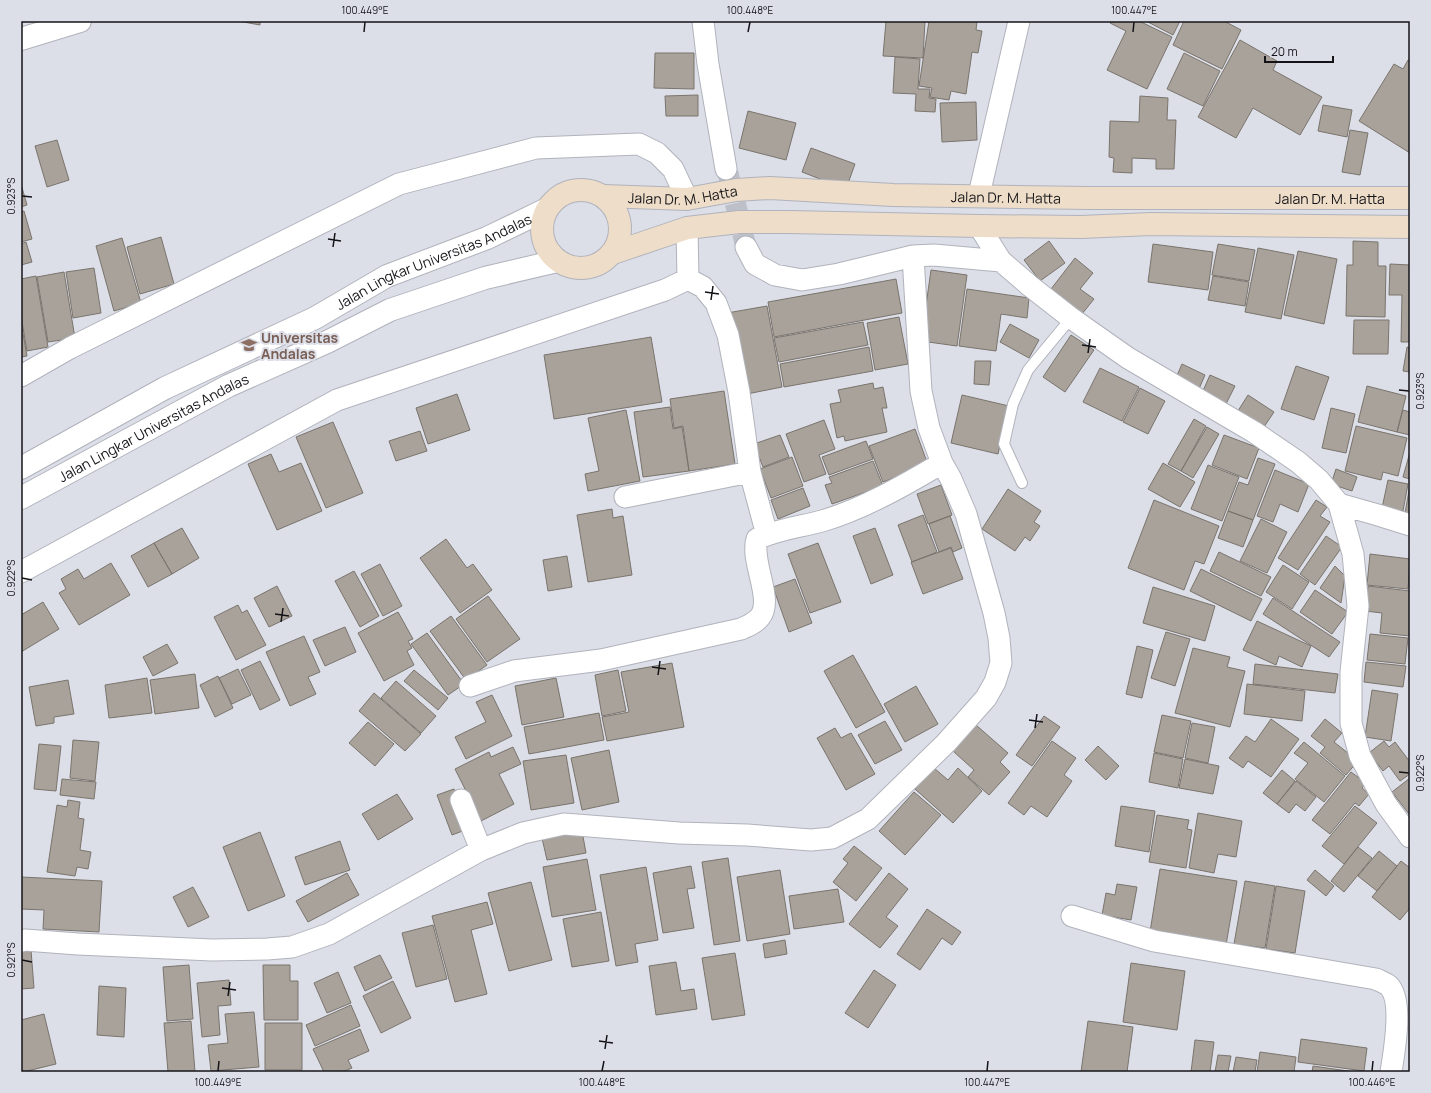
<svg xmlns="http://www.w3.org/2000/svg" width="1431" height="1093" font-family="Manrope,sans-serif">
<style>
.building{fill:#a8a29a;stroke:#7a746d}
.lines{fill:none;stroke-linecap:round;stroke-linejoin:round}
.minor-tunnel{stroke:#bec0c9;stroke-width:21;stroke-dasharray:21 10;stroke-linecap:butt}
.service-casing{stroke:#b1b3bc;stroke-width:12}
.minor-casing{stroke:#b1b3bc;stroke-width:23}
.tertiary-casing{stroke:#b1b3bc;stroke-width:24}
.secondary-casing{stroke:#b1b3bc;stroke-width:24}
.service{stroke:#fff;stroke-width:10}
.minor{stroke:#fff;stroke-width:21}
.tertiary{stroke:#fff;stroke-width:22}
.secondary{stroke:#eeddc8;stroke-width:22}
.ticks{fill:none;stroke:#141418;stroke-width:1.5}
.labels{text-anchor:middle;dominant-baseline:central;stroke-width:4;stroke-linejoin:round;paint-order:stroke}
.street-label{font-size:14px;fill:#141418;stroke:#dcdee8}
.education-label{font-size:14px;font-weight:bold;fill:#785e54;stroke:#dcdee8;text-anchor:start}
.neatline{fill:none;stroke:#141418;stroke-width:1.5}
.ticks-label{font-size:10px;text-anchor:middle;fill:#141418}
</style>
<rect width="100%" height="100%" fill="#dcdee8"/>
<path class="building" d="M238,21h22v4z
M886,21h39l-2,37 -40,-2z
M929,21h48l-1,9 6,1 -4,22 -6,-1 -6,42 -15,-3 -2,9 -19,-3 2,-9 -13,-2z
M1111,21h28l33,16 -25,52 -40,-19 19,-39 -16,-8z
M1146,21h34l-7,14z
M1184,21h40l17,9 -19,39 -49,-24z
M1240,40l37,21 -4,9 49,27 -22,38 -47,-27 -17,30 -38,-21z
M655,53h39v36l-40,-1z
M1184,53l36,18 -17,35 -36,-17z
M895,57l25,2 -2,30h12l-1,9 7,1 -1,13 -20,-1 1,-17 -23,-1z
M1408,60l2,1v92l-51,-32 35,-57 9,5z
M698,95v21h-32l-1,-20z
M1140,96l28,2 -1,22h9l-2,49h-18v-10l-24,-1v15l-19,-1 1,-14 -5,-1 1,-36 29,1z
M976,102l1,38 -35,2 -2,-39z
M1323,105l29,5 -5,27 -29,-6z
M748,111l48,12 -10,37 -47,-12z
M1350,130l18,3 -8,42 -18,-3z
M57,140l12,40 -22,7 -12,-41z
M811,148l44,16 -9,25 -44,-17z
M21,184l6,21 -6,2z
M24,211l8,28 -11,3v-30z
M161,237l13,47 -34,10 -13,-47z
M122,238l19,65 -27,8 -18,-65z
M1049,241l16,22 -25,18 -16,-21z
M1353,241l25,1v24h8l-1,51 -39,-1 1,-51h6z
M26,242l6,20 -11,3v-21z
M1153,244l60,8 -5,38 -60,-8z
M1218,244l37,6 -6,31 -37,-6z
M1258,248l36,7 -13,64 -36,-7z
M1298,251l39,8 -13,65 -40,-9z
M1075,258l18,15 -13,16 14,10 -12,15 -31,-25z
M1390,264l20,1v77h-9l1,-47h-13z
M94,268l7,45 -28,5 -7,-46z
M931,270l36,5 -10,71 -36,-5z
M64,272l11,66 -27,4 -11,-65z
M36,276l12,71 -21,4 -6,-35v-37z
M1213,276l36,6 -4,24 -37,-6z
M896,279l6,34 -128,24 -6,-35z
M967,289l62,9 -2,20 -26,-4 -5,37 -37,-5z
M767,306l15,81 -40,8 -15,-82z
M899,317l9,47 -33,6 -8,-47z
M1354,320h35l-1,34h-35z
M21,322l6,34 -6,1z
M863,322l5,23 -89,17 -5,-24z
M1010,324l29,16 -10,18 -29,-16z
M1071,335l23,15 -29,42 -22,-15z
M651,337l11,65 -108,17 -10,-64z
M869,347l4,24 -89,16 -4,-23z
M1407,347l3,1v24l-7,-1z
M975,361h16l-2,24 -15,-1z
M1182,364l23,11 -7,16 -23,-11z
M1296,366l33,11 -15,43 -33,-11z
M1100,368l39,19 -17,34 -39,-19z
M1210,375l25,11 -9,18 -24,-11z
M873,383l1,6 9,-2 4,21h-5l5,24 -42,9 -1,-5 -7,2 -7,-34 11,-2 -3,-12z
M1367,386l39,10 -9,36 -39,-10z
M1140,388l25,13 -17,33 -25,-12z
M724,391l11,73 -46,7 -6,-45 -9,2 -4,-29z
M457,394l13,36 -42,14 -12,-36z
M962,395l47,11 -11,48 -47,-11z
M1248,395l26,17 -12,18 -26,-16z
M670,407l3,22 9,-2 7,44 -46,6 -9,-65z
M1331,408l24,6 -9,39 -24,-5z
M626,410l14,71 -52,10 -3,-17 14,-3 -11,-53z
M1403,410l7,2v23l-13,-3z
M1194,419l12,7 -25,45 -13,-7z
M824,420l11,29 -16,6 7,19 -22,8 -18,-48z
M333,422l30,71 -37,15 -30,-71z
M1356,426l51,12 -9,38 -15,-4 -2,8 -36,-9z
M1207,427l12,7 -26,44 -12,-7z
M915,429l13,36 -45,17 -14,-36z
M420,431l7,20 -31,10 -7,-20z
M780,435l9,22 -26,10 -9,-23z
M1224,435l35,13 -12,31 -35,-14z
M866,441l7,18 -44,16 -7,-18z
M1410,452v27l-7,-2z
M271,454l8,18 22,-9 21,48 -45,19 -29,-66z
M792,457l11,29 -32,12 -11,-29z
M1258,458l17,6 -22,56 -25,-9 11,-29 9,3z
M873,461l10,25 -51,18 -7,-19 7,-2 -3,-6z
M1163,463l32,19 -15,25 -32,-18z
M1208,465l31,12 -17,44 -31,-12z
M1336,469l21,8 -5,14 -21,-7z
M1275,470l34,14 -11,28 -18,-8 -7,18 -16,-6z
M1388,480l20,4 -5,27 -21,-3z
M941,485l11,30 -24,9 -11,-30z
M1410,485v29l-5,-1z
M803,488l7,18 -32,13 -7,-19z
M1008,489l33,22 -7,11 6,4 -10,15 -5,-4 -10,14 -33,-22z
M1154,500l65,26 -15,38 -9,-3 -11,29 -56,-22z
M1316,500l11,7 -7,9 10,6 -32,48 -20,-12z
M612,509l1,9 10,-2 9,59 -44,7 -11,-67z
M1228,511l25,9 -10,27 -25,-9z
M923,515l14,37 -25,10 -14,-37z
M950,516l12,32 -9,4 -2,-5 -12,5 -10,-28z
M1261,519l26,13 -20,41 -27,-12z
M182,528l17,30 -27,16 -18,-31z
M875,528l18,47 -22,9 -18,-48z
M1326,536l16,11 -27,38 -15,-11z
M446,539l21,29 6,-4 19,26 -32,23 -40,-55z
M154,543l18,31 -24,13 -17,-31z
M818,543l23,59 -31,11 -22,-59z
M951,548l12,31 -40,15 -12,-32z
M1219,552l52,25 -10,19 -51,-25z
M1370,554l40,5 -2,30 -41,-4z
M567,556l5,31 -24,4 -5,-31z
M111,563l19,32 -51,30 -20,-32 7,-4 -5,-10 17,-10 6,10z
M380,564l22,42 -19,10 -22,-42z
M1283,565l26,17 -17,27 -26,-17z
M1335,566l10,10 -4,27 -21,-15z
M1201,569l61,30 -11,22 -61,-30z
M354,571l25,45 -19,11 -25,-46z
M795,579l17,44 -23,9 -16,-45z
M277,586l15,30 -23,11 -15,-29z
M1368,586l42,5v45l-30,-3 2,-20 -17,-2z
M1153,587l62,19 -10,35 -62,-18z
M1315,590l33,22 -16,22 -32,-22z
M488,596l32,43 -33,23 -31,-43z
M1273,598l67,44 -11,15 -66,-43z
M43,602l16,27 -38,23v-37z
M238,605l4,8 5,-3 19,35 -30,15 -22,-43z
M398,612l15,27 -5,2 4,7 -5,3 7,14 -30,16 -26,-48z
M451,616l36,49 -21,15 -36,-49z
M1257,621l54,25 -9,21 -23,-11 -3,9 -33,-15z
M345,627l11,25 -31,14 -12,-26z
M1166,632l24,7 -15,47 -24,-8z
M427,633l37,51 -16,11 -37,-51z
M1370,634l38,4 -3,26 -38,-4z
M304,636l16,36 -12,5 8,17 -26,12 -24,-54z
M167,644l11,19 -25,13 -10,-19z
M1137,646l16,4 -11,48 -16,-4z
M1193,648l37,9 -3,10 18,4 -15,56 -55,-14z
M853,655l32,57 -29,16 -32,-57z
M260,661l20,39 -20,10 -19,-40z
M1366,662l40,4 -3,21 -39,-5z
M672,663l12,64 -77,14 -5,-24 27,-5 -8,-40z
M1255,664l83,10 -3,19 -82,-9z
M238,669l13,26 -19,9 -13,-26z
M414,670l34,28 -10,12 -34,-29z
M618,670l8,41 -24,5 -7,-41z
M195,674l4,34 -44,6 -5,-34z
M218,676l15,32 -18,9 -15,-32z
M147,678l5,35 -43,5 -4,-33z
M556,678l8,39 -42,8 -7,-39z
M68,680l6,34 -20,3v6l-18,3 -7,-39z
M396,681l40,35 -15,17 -40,-35z
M1247,684l58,7 -3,30 -58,-7z
M916,686l22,38 -33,18 -21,-38z
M1372,690l26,4 -7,47 -26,-4z
M374,693l47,41 -16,17 -46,-40z
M492,695l20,41 -46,23 -11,-22 31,-15 -10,-20z
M599,713l5,27 -75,14 -5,-27z
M1162,715l29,6 -8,37 -29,-6z
M1044,716l16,11 -28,39 -16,-11z
M1271,719l28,20 -28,38 -23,-16 -5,7 -14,-10 17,-22 9,6z
M1325,719l17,14 -8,9 24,19 -12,14 -26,-22 5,-6 -14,-11z
M885,721l17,29 -27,14 -17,-29z
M368,722l26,22 -19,22 -26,-23z
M1192,723l23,4 -7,36 -23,-5z
M976,725l32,28 -8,9 10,10 -21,23 -21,-18 6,-7 -21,-19z
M835,728l6,10 10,-5 24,41 -29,16 -29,-52z
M73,740l26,2 -4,39 -25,-3z
M1052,741l24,17 -12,17 8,6 -25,36 -16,-11 -7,9 -16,-12z
M1384,741l5,6 6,-5 15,20v12l-10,7 -11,-15 -6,5 -14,-18z
M1304,742l41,34 -21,26 -29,-23 13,-16 -14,-10z
M39,744l22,2 -5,45 -22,-2z
M1098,746l21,20 -13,14 -21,-20z
M513,747l8,17 -22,10 15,30 -33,17 -26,-52 34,-17 2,5z
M609,750l10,52 -37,8 -11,-52z
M1154,753l29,6 -5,29 -29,-6z
M566,755l8,48 -43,7 -8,-49z
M1185,759l34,7 -6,28 -34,-6z
M934,768l14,12 10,-12 24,23 -29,32 -38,-34z
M1282,770l13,11 -18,23 -14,-11z
M1351,772l15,11 -4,5 7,6 -10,12 -4,-3 -25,31 -18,-14z
M1410,778v35l-1,1 -17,-22z
M62,779l34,3 -2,17 -34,-4z
M1296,781l20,16 -11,14 -9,-7 -7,9 -12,-9z
M454,789l14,40 -16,6 -15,-40z
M914,792l27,23 -36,40 -26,-24z
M397,794l16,25 -35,21 -16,-26z
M68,800l12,2 -2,16 6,1 -4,31 11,2 -3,17 -11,-2 -2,9 -28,-4 10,-67 10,2z
M1121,806l34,5 -6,41 -34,-6z
M1355,806l22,17 -33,41 -22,-18z
M1198,813l44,8 -6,36 -18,-3 -4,19 -25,-5z
M1157,815l32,5 -2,9 5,1 -6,38 -37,-6z
M582,831l4,22 -39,7 -5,-22z
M260,832l25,64 -37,15 -25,-64z
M340,841l10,29 -45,15 -10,-28z
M854,846l28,22 -26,33 -23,-19 15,-19 -5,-4z
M1358,847l14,11 -28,34 -13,-11z
M1379,851l18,15 -20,25 -19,-15z
M728,858l12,83 -26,4 -12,-83z
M587,859l9,51 -44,7 -9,-50z
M1401,861l9,7v40l-10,12 -28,-23z
M691,866l4,22 -8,1 7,39 -31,5 -10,-60z
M646,867l12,73 -23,4 3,18 -22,4 -16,-91z
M1160,869l77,12 -11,64 -76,-13z
M780,870l10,64 -43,7 -10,-64z
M1315,870l19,16 -8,10 -19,-16z
M347,873l12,22 -51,27 -12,-21z
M889,873l19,16 -22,28 12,9 -18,22 -31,-24z
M21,877l81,4 -3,51 -56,-3 1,-19 -23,-1z
M1245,881l30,5 -10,62 -31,-4z
M531,882l21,78 -43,11 -21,-78z
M1117,884l20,3 -6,33 -29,-5 4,-22 9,2z
M1276,886l29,5 -10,62 -29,-4z
M193,887l16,30 -21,10 -15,-30z
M838,889l6,33 -50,7 -5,-33z
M487,902l6,22 -22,6 16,64 -32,8 -23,-86z
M927,909l34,23 -9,13 -10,-7 -22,32 -23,-16z
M601,912l8,49 -37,6 -9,-48z
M433,925l14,54 -31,8 -14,-54z
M785,940l2,14 -22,4 -2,-14z
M31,950l3,38 -13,1v-38z
M735,953l10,62 -33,5 -10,-62z
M380,955l12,23 -27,13 -11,-24z
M676,962l5,29 13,-2 3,20 -41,6 -7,-49z
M1131,963l54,8 -8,59 -54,-8z
M189,965l4,54 -26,2 -4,-54z
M263,965h27v16h8v39h-34z
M874,970l22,15 -28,43 -23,-15z
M338,972l13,31 -24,10 -13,-30z
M229,980l2,25 -13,1 2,29 -18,2 -5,-54z
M393,981l18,37 -30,15 -18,-37z
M99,986l27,2 -2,49 -27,-2z
M351,1005l9,21 -45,20 -9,-21z
M254,1012l5,55 -48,4 -3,-26 20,-2 -3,-29z
M44,1014l12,50 -33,8 -2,-7v-45z
M191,1021l4,51h-27l-4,-49z
M1088,1021l45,6 -6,45h-46z
M265,1023h37v47h-37z
M360,1029l9,22 -21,9 4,8 -10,4h-18l-11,-23z
M1301,1039l66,9 -3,23 -66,-9z
M1195,1040l19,2 -4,30h-19z
M1260,1052l36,5 -2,15h-37z
M1218,1055l13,1 -3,16h-13z
M1236,1057l21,3 -2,12h-22z
M1313,1066l42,6h-43z"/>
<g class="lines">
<path class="minor-tunnel" d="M728,173l18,74"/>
<defs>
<path id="service" d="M1022,483l-18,-39 9,-40 15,-34 43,-52"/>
<path id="minor" d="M703,21l5,43 18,105
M979,195l40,-174
M979,226l22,35 29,25 41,32 57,40 126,74 44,30 21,18 20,24 14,50 5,52 -7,66v51l9,33 26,48 24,33
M746,247l9,17 20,11 27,5 37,-6 74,-18 21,-1 67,6
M688,279l15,8 13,16 12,32 11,57 11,80 17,63
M21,376l49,-28 329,-164 137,-36 103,-4 18,9 16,16 14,30
M625,497l125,-25
M1339,504l39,11 32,10
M21,572l316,-172 328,-110 23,-11 -1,-51
M470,686l44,-15 87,-11 140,-31c7,-3 14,-6 19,-12 14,-18 -10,-56 -3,-78 21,-10 43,-12 65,-18 41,-12 83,-36 120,-58
M461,800l20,50
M1072,916l82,25 222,38c4,2 9,4 12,6 16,14 6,68 3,87
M21,941l4,-1 53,4 134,6 55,-1 25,-2 37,-13 152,-84 42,-17 41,-9 115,9 68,2 64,5 21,-2 36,-19 78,-76 40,-45 9,-16 6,-19 -2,-25 -5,-25 -28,-99 -15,-35 -9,-16 -13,-35 -8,-37 -8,-135"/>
<g id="tertiary">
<path d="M21,39l59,-18"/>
<path id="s1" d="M21,468l144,-80 150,-70 72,-42 100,-38 60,-29"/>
<path id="s2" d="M21,498l207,-112 99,-44 63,-32 95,-32 72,-17"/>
</g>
<g id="secondary">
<circle cx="581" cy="229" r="39"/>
<path id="s3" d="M603,196l84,3 49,-9 34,-2 123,7 195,3h322"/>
<path d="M613,253l74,-25 52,-6h51l189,4 102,1 70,-3 259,3"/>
</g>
</defs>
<use href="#service" class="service-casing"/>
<use href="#minor" class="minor-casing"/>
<use href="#tertiary" class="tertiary-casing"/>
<use href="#secondary" class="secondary-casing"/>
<use href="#service" class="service"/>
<use href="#minor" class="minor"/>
<use href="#tertiary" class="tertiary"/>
<use href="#secondary" class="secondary"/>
</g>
<path class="ticks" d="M364,32l1,-10M748,32l2,-10M1133,32l1,-10M22,196l10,1M328,239l13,2M333,247l2,-14M705,292l14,2M711,300l2,-14M1082,345l14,2M1088,353l2,-14M1399,390l10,1M22,578l10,2M275,614l14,2M281,622l2,-14M652,667l14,2M658,675l2,-14M1029,720l14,2M1035,728l2,-14M1399,772l10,1M22,960l10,2M222,988l14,2M228,996l2,-14M599,1041l14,2M605,1049l2,-14M218,1071l1,-10M602,1071l2,-10M987,1071l1,-10M1372,1071l1,-10"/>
<defs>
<symbol id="university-bare" viewBox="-9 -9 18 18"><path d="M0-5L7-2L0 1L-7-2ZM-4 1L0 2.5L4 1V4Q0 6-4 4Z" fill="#8d6e63" stroke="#dcdee8" stroke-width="2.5" paint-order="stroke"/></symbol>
</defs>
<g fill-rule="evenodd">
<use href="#university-bare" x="238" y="334" width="22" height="22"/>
</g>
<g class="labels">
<g class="street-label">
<text stroke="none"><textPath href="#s3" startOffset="80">Jalan Dr. M. Hatta</textPath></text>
<text stroke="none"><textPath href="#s3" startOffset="404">Jalan Dr. M. Hatta</textPath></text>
<text stroke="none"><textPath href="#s3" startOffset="728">Jalan Dr. M. Hatta</textPath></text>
<text stroke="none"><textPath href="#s1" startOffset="462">Jalan Lingkar Universitas Andalas</textPath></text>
<text stroke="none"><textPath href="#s2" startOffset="150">Jalan Lingkar Universitas Andalas</textPath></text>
</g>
<g class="education-label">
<text x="261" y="337">Universitas<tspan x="261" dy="16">Andalas</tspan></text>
</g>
</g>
<rect width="1431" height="1093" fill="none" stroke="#dcdee8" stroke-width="44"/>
<path d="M1265 56v6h68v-6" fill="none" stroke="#141418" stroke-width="2"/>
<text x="1271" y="56" font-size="12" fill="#141418" stroke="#dcdee8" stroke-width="3" paint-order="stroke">20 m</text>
<rect x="22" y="22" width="1387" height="1049" class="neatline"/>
<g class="ticks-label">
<text x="365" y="14">100.449°E</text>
<text x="750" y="14">100.448°E</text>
<text x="1134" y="14">100.447°E</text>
<text transform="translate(11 196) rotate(-90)" y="4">0.923°S</text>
<text transform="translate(1420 391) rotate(-90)" y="4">0.923°S</text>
<text transform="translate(11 578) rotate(-90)" y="4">0.922°S</text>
<text transform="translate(1420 773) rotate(-90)" y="4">0.922°S</text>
<text transform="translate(11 960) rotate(-90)" y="4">0.921°S</text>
<text x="218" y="1086">100.449°E</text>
<text x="602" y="1086">100.448°E</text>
<text x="987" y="1086">100.447°E</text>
<text x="1372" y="1086">100.446°E</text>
</g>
</svg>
